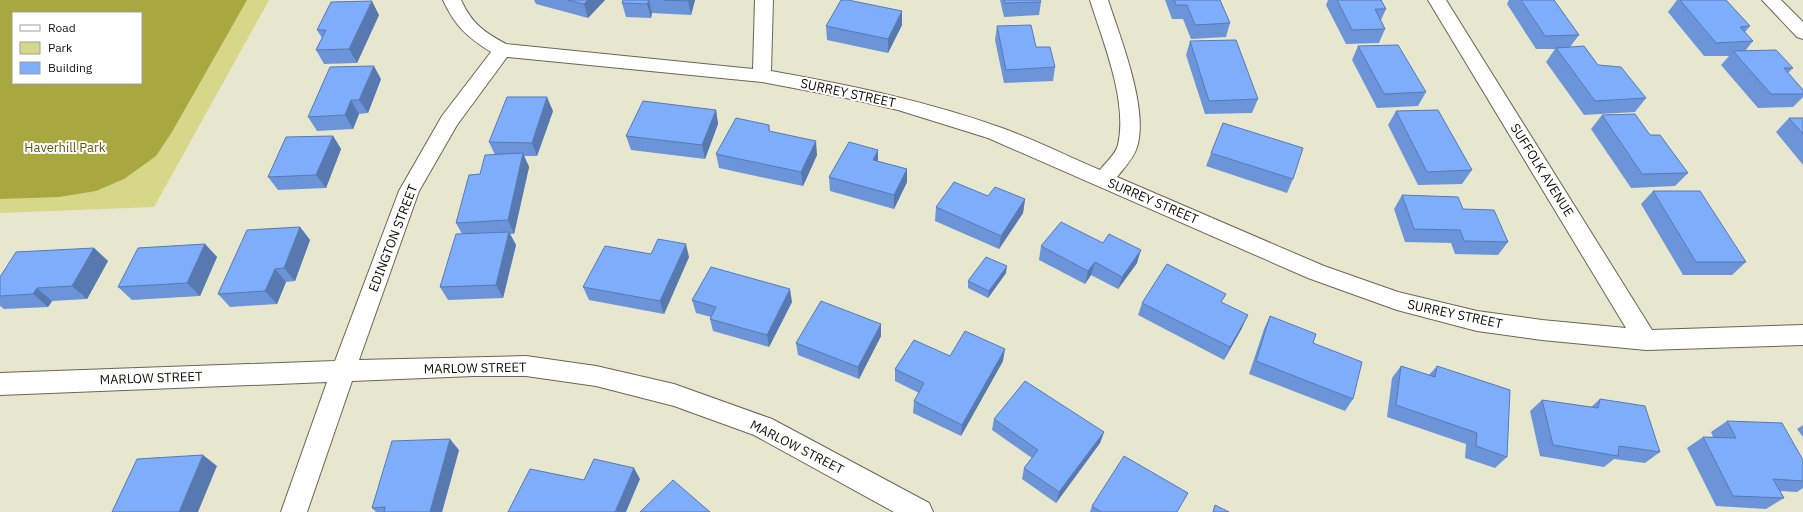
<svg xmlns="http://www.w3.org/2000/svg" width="1803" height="512" font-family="'IBM Plex Sans',sans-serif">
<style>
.green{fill:#d7d789;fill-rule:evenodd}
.forest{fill:#a9a840;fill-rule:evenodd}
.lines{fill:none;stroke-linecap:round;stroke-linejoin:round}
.minor-casing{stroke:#686853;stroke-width:2}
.minor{fill:#fff;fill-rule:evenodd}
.wall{fill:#6c95d9}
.shaded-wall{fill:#5879b0}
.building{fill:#7eadfc;stroke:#5879b0}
.labels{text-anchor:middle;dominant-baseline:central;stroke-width:4;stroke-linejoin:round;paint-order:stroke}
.street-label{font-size:13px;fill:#111109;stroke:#fff}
.park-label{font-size:13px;fill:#5c5a0c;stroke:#fff}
</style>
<rect width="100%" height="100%" fill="#e7e7d0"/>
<path class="green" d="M0,0h269l-115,207 -154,6zM13,13h128v70h-128z"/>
<path class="forest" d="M0,0h247l-75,132 -16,24 -32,23 -28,12 -37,6 -59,2zM13,13h128v70h-128z"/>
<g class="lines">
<defs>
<path id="minor" d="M443,0h18c11,24 23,32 45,44l247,25 2,-69h18l-2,71c78,14 156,30 231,57 33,12 65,28 98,42 5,-7 16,-16 18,-25 10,-44 -15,-103 -28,-145h18c12,37 41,109 29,147 -3,11 -13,21 -20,30l207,89 74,26 79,19 65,9 84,8 -198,-328h18l206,330 151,-5v20l-157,5 -104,-10 -65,-9 -80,-21 -89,-32 -320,-140 -90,-28 -52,-12 -84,-16 -255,-25 -50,68 -38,66 -60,169 167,-4 70,10 78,18 98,35 157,84 4,9h-39l-140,-77 -80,-29 -78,-20 -70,-10h-53l-121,5 -45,131h-26l46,-130 -327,13v-22l335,-12 64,-170 43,-75 49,-64c-24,-15 -36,-26 -48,-52z
M1762,0h19l22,22v17l-6,-2z"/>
</defs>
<use href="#minor" class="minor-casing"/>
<use href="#minor" class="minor"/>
</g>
<path class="wall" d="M534,0h71l-17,18 -52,-14z
M623,0h72l-4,15 -39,-2 -1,5 -25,-1 -4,-14z
M1000,0h40l1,2 -2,13 -35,2z
M1165,0h45l20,23 -4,14 -35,2 -8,-20h-11z
M1328,0h53l5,9 -5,11 4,9 -6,14 -33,1 -20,-39z
M1509,0h45l25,35 -9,12 28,18 48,33 -11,14 -51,3 -38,-53 9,-13h-19l-29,-45z
M1677,0h49l24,26 -5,6 8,9 -8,10 48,17 -5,5 15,17v7l-10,10 -35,1 -37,-43 8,-9h-25l-36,-44z
M902,11v14l-14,28 -61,-13 -1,-14z
M379,15l-22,48 -33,1 -8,-14 6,-12 -5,-8z
M997,26l39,21 19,20 -2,14 -49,2 -9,-43z
M1190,41l68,58 -6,14 -47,1 -19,-59z
M1358,46l68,46 -8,14 -41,2 -25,-48z
M381,79l-13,34 -9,1 -6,15 -36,2 -9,-14z
M716,110l2,14 -13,35 -74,-9 -5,-14z
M553,111l-16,45h-13l5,11 -15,67h-4l6,11 -13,53 -55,2 -8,-13 22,-53 -6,-11 24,-49 15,-19 -6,-13z
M1396,111l76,59 -10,14 -44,1 -30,-60z
M1602,115l48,20 38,38 -13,13 -44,2 -40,-59z
M1789,118h14v47l-27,-33z
M769,125l1,7 47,23 -14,31 -84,-18 -3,-14z
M333,136l8,13 -15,39 -48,2 -10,-13z
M1211,153l82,26 -6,14 -81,-27z
M878,161l29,8v13l-13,27 -64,-18 -1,-14z
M1653,191l93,71 -14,13h-49l-42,-71z
M1402,195l61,14 45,33 -10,13 -43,-1 -4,-11 -46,-1 -11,-33z
M988,196l37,3 -2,14 -24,36 -64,-28 1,-14z
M300,227l10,13 -15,41 -9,1 -9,22 -47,3 -12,-13z
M205,244l12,13 -17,39 -68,4 -14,-13z
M1041,246l96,17 -19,26 -27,-14 -6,9 -46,-24z
M94,248l14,13 -21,38 -35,2 -4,6 -44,2 -4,-3v-29z
M651,254l38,3 -25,57 -75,-14 -6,-13z
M1006,273l-18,25 -20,-10v-7z
M692,300l100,2 -23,45 -56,-16 -3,-12 1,-2 -15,-4z
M1142,303l100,25 -18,32 -86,-45z
M1270,316l43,27 40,56 -8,12 -96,-37 15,-45z
M881,336l-22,43 -61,-24 -2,-12z
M950,356l53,5 -42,75 -48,-23 1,-12 5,-8 -24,-12v-12z
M1401,366l28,9 8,-9 70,91 -12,11 -30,-10 1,-14 -79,-27 5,-39z
M1600,399l60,53 -15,11 -31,-4 -10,8 -64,-11 -10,-45 12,-11 49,7z
M994,419l110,13 -4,11 -44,60 -34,-24 2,-11 8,-10 -40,-28z
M1727,421l76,39v28l-6,4 -17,-1 4,7 -18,11 -50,-3 -29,-58 16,-11h10l-2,-5z
M1803,425v12l-6,-8z
M459,450l-17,62h-66l-4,-4z
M1092,506l85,6h-87z"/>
<path class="shaded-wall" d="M588,0h17l-17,18 -4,-14z
M649,0l3,13 -1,5 -4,-14z
M688,0h7l-4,15 -3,-14z
M372,1l7,14 -22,48 -8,-14z
M902,11v14l-14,28v-14z
M374,66l7,13 -13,34 -9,-13z
M547,97l6,14 -16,45 -5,-13z
M351,100l8,14 -6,15 -8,-14z
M716,110l2,14 -13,35 -3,-14z
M333,136l8,13 -15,39 -10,-13z
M816,141l1,14 -14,31 -2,-14z
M878,150v13l-5,-3z
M523,153l6,14 -15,67 -6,-14z
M907,169v13l-13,27v-14z
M1025,199l-2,14 -24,36 2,-13z
M300,227l10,13 -15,41 -11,-13z
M509,232l7,13 -13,53 -7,-13z
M205,244l12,13 -17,39 -13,-13z
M686,244l3,13 -25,57 -4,-13z
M94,248l14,13 -21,38 -15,-13z
M1141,250l-4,13 -19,26 4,-12z
M1095,262l-4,13 -6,9 3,-13z
M1007,266l-1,7 -18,25 1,-7z
M275,269l11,13 -9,22 -12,-13z
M37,288l15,13 -4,6 -15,-13z
M790,289l2,13 -23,45 -2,-12z
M1248,315l-6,13 -18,32 6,-13z
M881,324v12l-22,43 -1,-12z
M1005,349l-2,12 -42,75 1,-11z
M1104,432l-4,11 -44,60 3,-11z
M450,439l9,11 -17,62h-12z
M203,455l14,11 -19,46h-19z
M634,468l6,11 -14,33h-11z"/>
<path class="building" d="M568,0h20l-4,4z
M623,0h26l-2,4 -25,-1z
M664,0h24v1z
M841,0h7l54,11 -14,28 -62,-13z
M1004,0h36l1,2 -36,1z
M1174,0h46l10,23 -35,2 -8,-20h-11z
M1337,0h44l5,9h-11l10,20 -33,1z
M1521,0h33l25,35 -34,1z
M1680,0h46l24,26 -10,1 13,14 -37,2z
M372,1l-23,48 -33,1 10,-20h-9l14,-28z
M1031,25l5,22h14l5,20 -49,3 -9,-44z
M1236,40l22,59 -49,2 -19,-60z
M1398,45l28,47 -42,2 -26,-48z
M1584,46l14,19 23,2 25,31 -51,3 -39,-53z
M1776,50l17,18h-9l19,22v4h-32l-38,-43z
M374,66l-15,34h-8l-6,15 -37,2 22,-50z
M507,97h40l-15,46 -43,-1z
M643,101l73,9 -14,35 -76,-9z
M1438,110l34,60 -45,2 -31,-61z
M1635,114l15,21h10l28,38 -46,1 -40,-59z
M736,118l33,7v6l47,10 -15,31 -85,-18z
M1789,118h14v16z
M1223,123l80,25 -10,31 -82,-26z
M333,136l-17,39 -48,2 18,-40z
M849,142l29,8 -5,10 34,9 -13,26 -65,-18z
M523,153l-15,67 -52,3 13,-48 11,-1 5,-19z
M954,182l34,14 7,-9 30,12 -24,37 -65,-29z
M1653,191h47l46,71h-50z
M1402,195l56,2 5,12 31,1 14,32 -44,-1 -4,-11 -46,-1z
M1061,222l42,21 6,-9 32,16 -19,27 -27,-15 -7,9 -47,-25z
M300,227l-16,41 -9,1 -10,22 -47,3 29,-64z
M509,232l-13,53 -56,2 16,-53z
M658,239l28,5 -26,57 -77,-14 22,-41 46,8z
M205,244l-18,39 -69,4 20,-39z
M94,248l-22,38 -35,2 -4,6 -33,2v-19l16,-25z
M986,257l21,9 -18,25 -21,-10z
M1167,264l59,30 -5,8 27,13 -18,32 -88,-44z
M711,267l79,22 -23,46 -57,-16 6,-12 -24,-7z
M821,301l60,23 -23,43 -62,-24z
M1270,316l46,18 -3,9 49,19 -9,37 -97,-38z
M965,331l40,18 -43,76 -48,-24 10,-18 -29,-14 19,-29 36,16z
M1401,366l34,11 2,-11 73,24 -3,67 -31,-11 1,-13 -81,-28z
M1025,381l79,51 -45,60 -35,-24 14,-18 -44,-31z
M1600,399l45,7 15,46 -41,-6 -1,10 -65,-11 -11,-45 56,8z
M1727,421l55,2 21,37v21l-30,-2 11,19 -51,-2 -30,-59 33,1z
M450,439l-20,73h-46l1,-5 -13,1 20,-67z
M203,455l-24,57h-67l25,-53z
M1124,456l64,37 -11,19h-76l-9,-6z
M594,459l40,9 -19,44h-107l22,-43 54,11z
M673,480l37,32h-70z
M1215,505l14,7h-16z"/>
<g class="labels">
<g class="street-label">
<text transform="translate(848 93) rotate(12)">SURREY STREET</text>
<text transform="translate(1542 170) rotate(58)">SUFFOLK AVENUE</text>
<text transform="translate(1153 201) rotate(23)">SURREY STREET</text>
<text transform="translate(393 238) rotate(-69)">EDINGTON STREET</text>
<text transform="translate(1455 314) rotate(12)">SURREY STREET</text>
<text transform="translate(475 368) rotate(-1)">MARLOW STREET</text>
<text transform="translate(151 378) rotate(-2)">MARLOW STREET</text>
<text transform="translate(797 447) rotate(27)">MARLOW STREET</text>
</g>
<g class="park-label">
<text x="65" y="147">Haverhill Park</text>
</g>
</g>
<rect x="12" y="12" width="130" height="72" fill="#ffffff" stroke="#a0a09d"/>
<rect x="20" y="25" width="20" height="6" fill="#ffffff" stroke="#a0a09d"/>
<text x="48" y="32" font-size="12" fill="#111109">Road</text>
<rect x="20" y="42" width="20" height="12" fill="#d7d789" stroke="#a0a09d"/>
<text x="48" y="52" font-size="12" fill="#111109">Park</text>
<rect x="20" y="62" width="20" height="12" fill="#7eadfc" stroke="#a0a09d"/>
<text x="48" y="72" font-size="12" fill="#111109">Building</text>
</svg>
